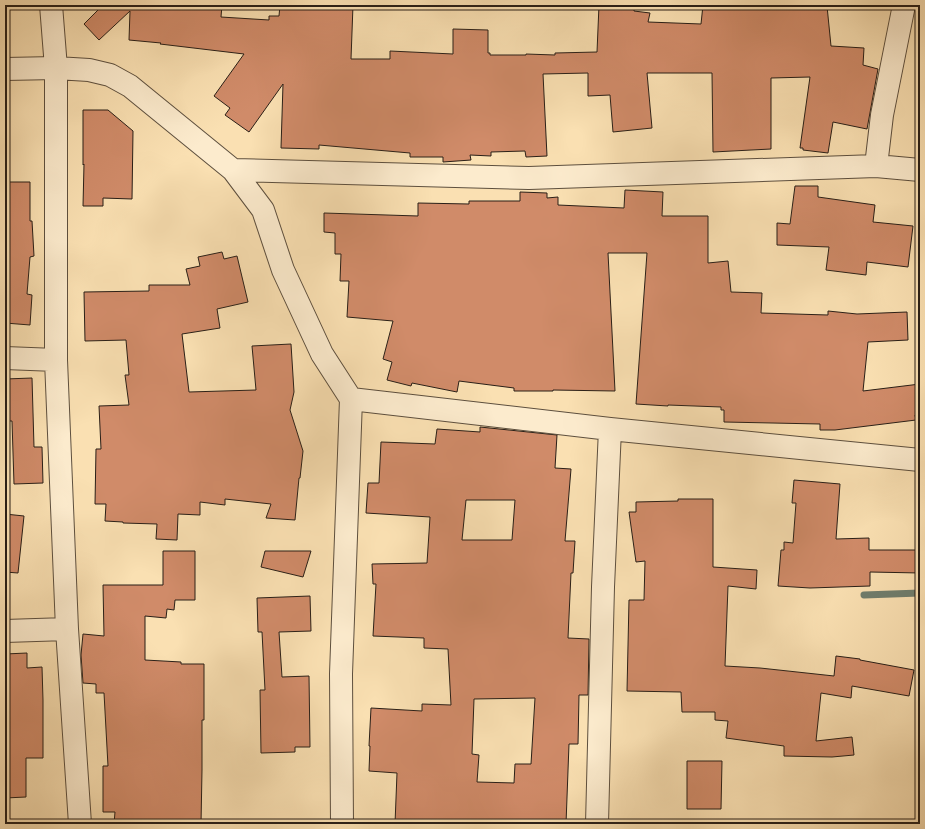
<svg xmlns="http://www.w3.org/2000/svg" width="925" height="829" font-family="'Sorts Mill Goudy',serif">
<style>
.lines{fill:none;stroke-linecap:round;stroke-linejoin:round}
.stream{stroke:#707e6e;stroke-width:7}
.building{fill:#d08b69;stroke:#291f17;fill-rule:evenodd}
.minor-casing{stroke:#5d4f3e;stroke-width:24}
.minor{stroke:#fcebcd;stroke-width:22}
</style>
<rect width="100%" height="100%" fill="#fae0b2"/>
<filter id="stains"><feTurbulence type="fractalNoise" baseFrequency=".005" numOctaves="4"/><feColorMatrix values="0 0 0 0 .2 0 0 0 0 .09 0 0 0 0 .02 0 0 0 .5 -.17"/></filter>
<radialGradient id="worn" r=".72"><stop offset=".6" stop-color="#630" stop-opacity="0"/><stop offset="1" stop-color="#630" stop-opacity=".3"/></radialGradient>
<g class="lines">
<path class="stream" d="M864,595l56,-2"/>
</g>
<path class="building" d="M103,5h119l-1,12 48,3v-4h10l1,-11h73l-2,54h39v-8l63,3v-25l35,1v23h2v2h36v-1l29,1v-2l42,-1 2,-47h35v6l16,2 -2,9 53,2 2,-19h42v3l63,-3v2l19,-1 4,40 33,2 -1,17 15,4 -11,60 -34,-7 -5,31 -25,-3v-2h-3l10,-71 -39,1v71l-58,3 -1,-79h-65l5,55 -39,4 -3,-37 -22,1v-23l-45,1 4,82 -21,1 -1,-6 -34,1v4l-21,-1 1,5 -28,2v-5h-33v-4l-91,-8v4l-38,-1 2,-64 -34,48 -24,-17 5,-7 -16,-12 30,-42 -84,-10 1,-1 -32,-3 1,-29 -31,29 -15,-16z
M83,110h25l25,21 -1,68 -29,-1v8h-20l1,-42 -1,1z
M5,182h25v39h2l2,35 -4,1 -3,37 5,1 -2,30 -25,-2z
M795,186h23v11l57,8 -2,17 40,4 -5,41 -41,-5 -1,13 -40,-5 3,-23 -52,-2v-22l13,1z
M625,190l38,2 -1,24h46v47l20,-2 3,31 31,1 -1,20 67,2v-4l29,3 50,-2 1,28 -40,2 -5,49 57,-7v30l-5,1 1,5 -81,10h-15v-6l-96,-2v-12h-3v-3l-53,-2v1l-32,-2 11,-151h-39l7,138 -62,-1v1h-39v-3l-55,-7 -2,11 -45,-9 -1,3 -24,-6 5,-18 -9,-3 10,-38 -46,-4 2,-36h-9l1,-27h-6v-21l-11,-1v-19l94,3v-13l51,1v-3h51v-9l27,1v5l11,-1v8l66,3z
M222,252l2,7 13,-3 11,46 -31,7 3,19 -38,6 7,58 67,-2 -4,-44 39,-2 3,48 -4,18 13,41 -3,27h-1l-4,42 -29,-2 5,-14 -46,-5v6l-25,-3v13l-22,-1 -1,26 -21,-1 1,-15 -34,-1v-1l-18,-1 1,-17h-11l1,-55h5l-2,-43 30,-1 -4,-30h4l-3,-35 -41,1 -1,-49 65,-1v-6h41l-4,-16 14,-3 -2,-9z
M32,378l2,69h8l1,36 -29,1 -2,-63h-7v-42z
M480,427l77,8 -2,33 16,1 -6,72h10l-2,32h-2l-3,65 21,1 -1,56h-9l-1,49h-9l-3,80h-171l2,-51 -28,-2 1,-25h-1l2,-38 51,3v-7l29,1 -3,-56 -24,-1v-10l-51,-2 3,-52h-3l-1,-20 55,-1 3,-46 -64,-4 2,-30h11l2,-41 54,2 2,-15 43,3zM466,500h49l-3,40h-50zM535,698l-4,66h-16l-1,19 -37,-1 2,-27 -7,-1 2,-55z
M794,480l46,4 -4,55 33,-1v12h51v23l-50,-1v14l-60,2 -32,-2 3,-36h3v-8l9,1 3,-40h-4z
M678,499h35v68l44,3 -1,19 -28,-3 -3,80 35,2 74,8 2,-20 24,3v1l54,10 -5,26 -57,-10 -1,12 -30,-5 -5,48 36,-4 2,18 -22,2 -48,-1v-10l-58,-8 2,-17 -13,-1v-8h-33l-1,-20 -54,-1 2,-91h15l1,-39 -9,1 -7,-50h7v-10l42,-1z
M5,514l19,2 -6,57 -13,-1z
M163,551h32v49h-20l-1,10 -7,-1 -1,9 -21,-2v44l36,2v2h23v56h-2v50l-1,54h-87l1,-12h-12v-46h5l-4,-73h-8v-9l-13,-1 -2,-28 2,-21 21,2 -1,-51h60z
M265,551h46l-8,26 -42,-10z
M310,596l1,35 -32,1 3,45 27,-1 1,71h-15v5l-34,1 -1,-63h5l-3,-58h-4l-1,-34z
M27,653v15l15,-1 1,33v58h-17v39l-21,1v-144z
M687,761h35l-1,48h-34z"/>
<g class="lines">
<defs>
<path id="minor" d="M51,5l5,63v292l11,269 13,195
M5,69l51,-1 33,2 21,5 20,11 103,84 30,40 20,60 39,84 29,45 259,30 310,31
M876,166l6,-51 22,-110
M233,170l296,8 347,-12 44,4
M5,358l51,2
M5,631l62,-2
M342,824l-1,-150 10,-275
M597,824l6,-237 7,-158"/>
</defs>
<use href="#minor" class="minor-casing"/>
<use href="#minor" class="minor"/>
</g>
<rect width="925" height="829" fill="none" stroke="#fae0b2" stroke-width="20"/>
<rect x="6" y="6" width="913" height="817" fill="none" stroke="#291f17" stroke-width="2"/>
<rect x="10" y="10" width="905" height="809" fill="none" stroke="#291f17"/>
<rect width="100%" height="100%" filter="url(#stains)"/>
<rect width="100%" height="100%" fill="url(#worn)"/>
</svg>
